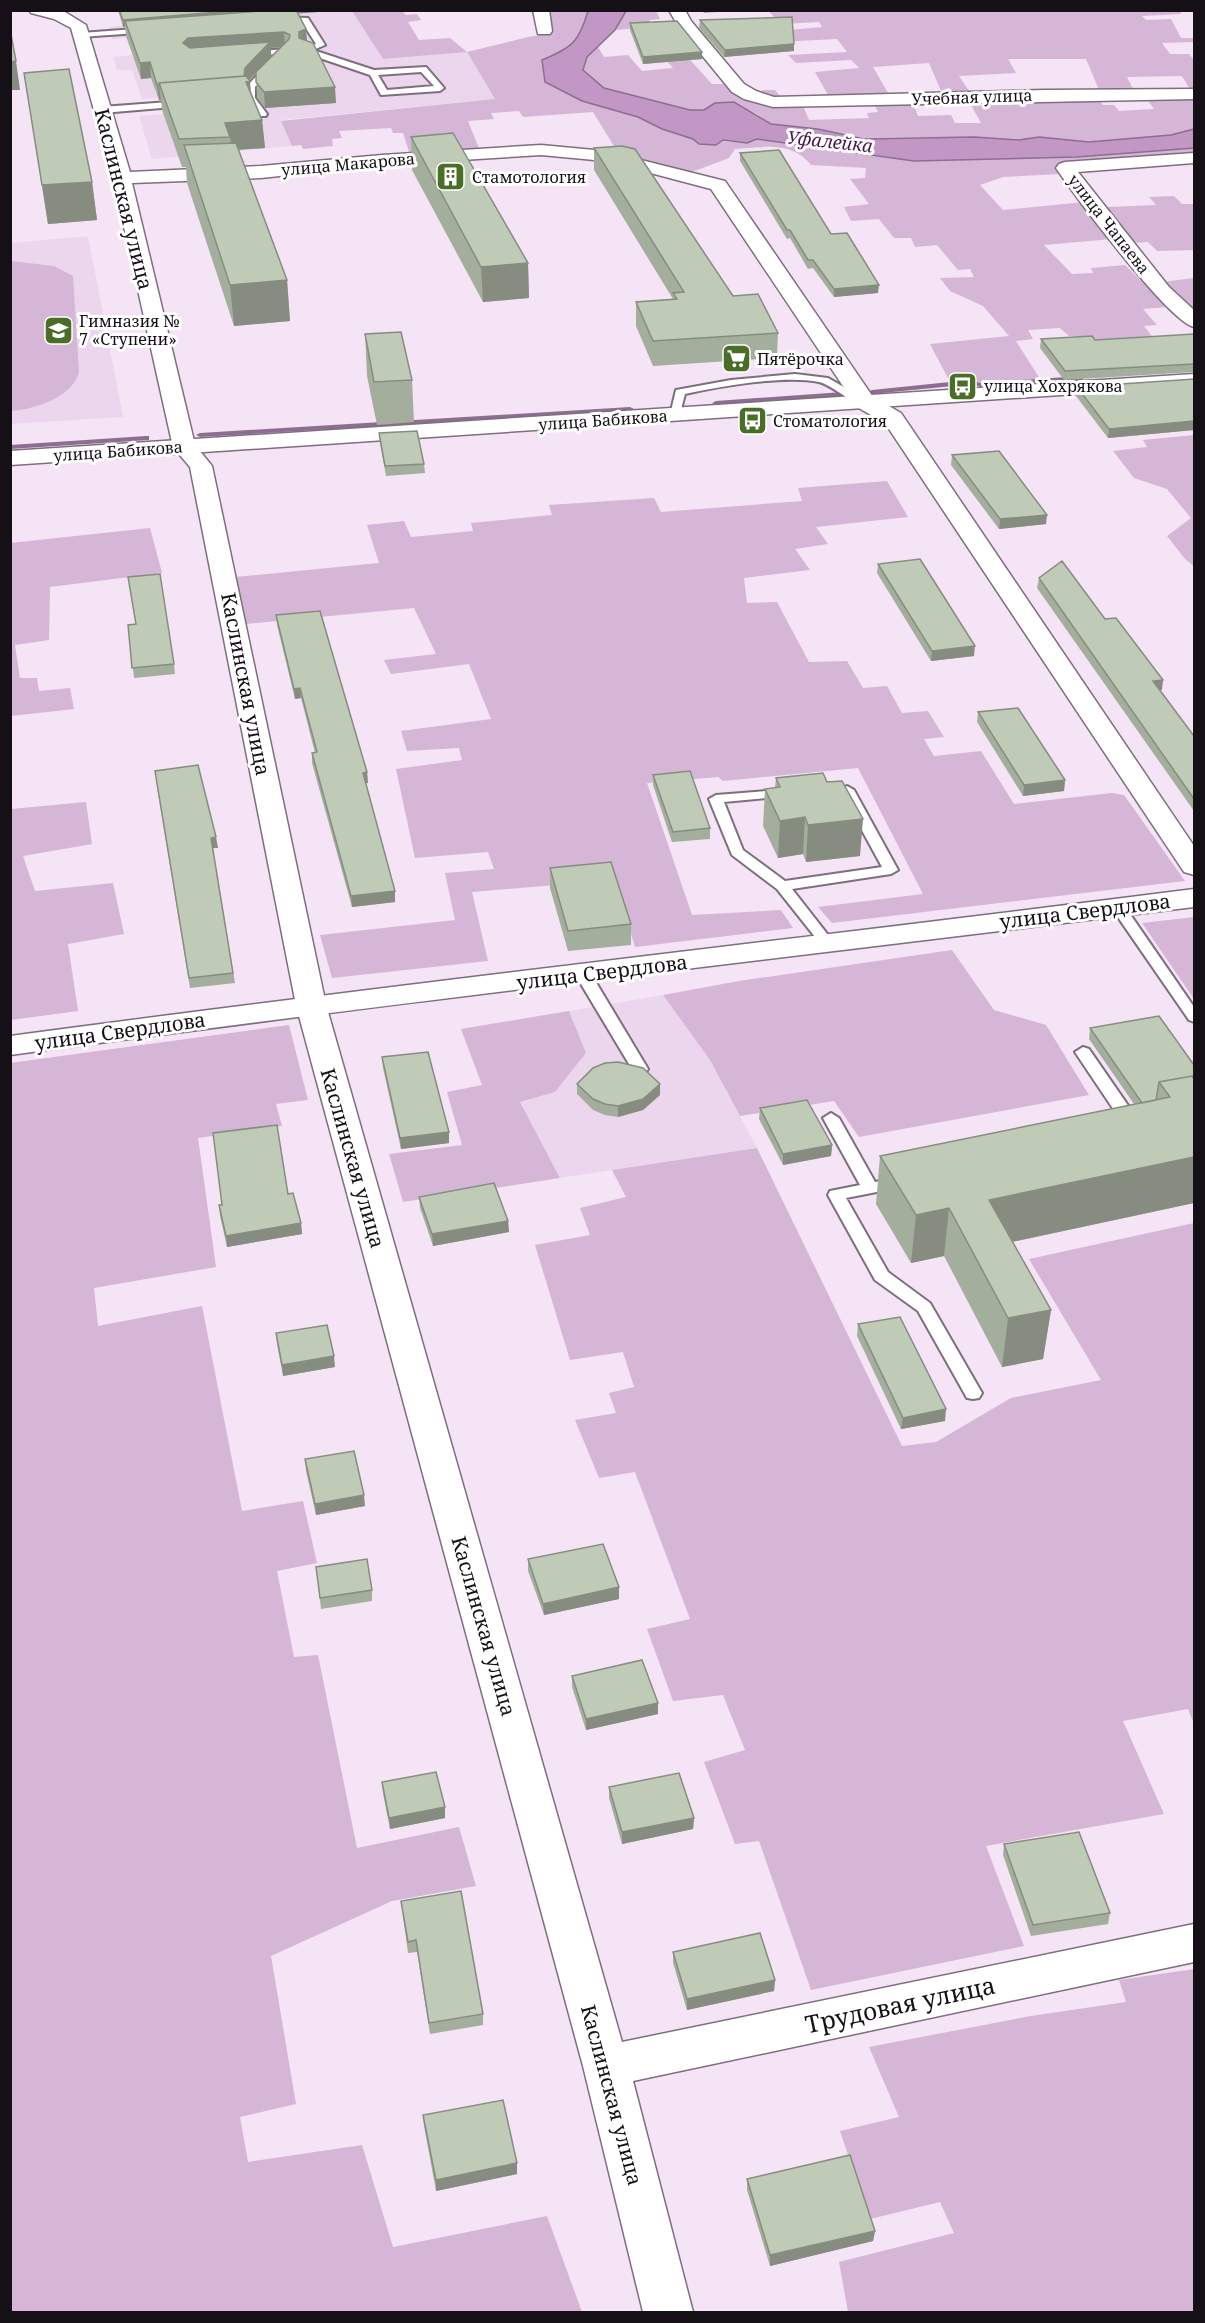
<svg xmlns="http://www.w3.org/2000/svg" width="1205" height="2323" font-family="'Noto Serif',serif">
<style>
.built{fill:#ecd6ed}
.green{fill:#d5b6d7}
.water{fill:#c296c5;stroke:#8e6e90;stroke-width:1.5}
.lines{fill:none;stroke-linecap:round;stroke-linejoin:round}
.stream{fill:#8e6e90;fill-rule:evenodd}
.lane-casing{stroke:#7d6f7e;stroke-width:4}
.street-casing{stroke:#7d6f7e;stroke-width:3}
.secondary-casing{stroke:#7d6f7e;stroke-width:3}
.primary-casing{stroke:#7d6f7e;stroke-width:3}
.lane{fill:#fff;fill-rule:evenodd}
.street{fill:#fff;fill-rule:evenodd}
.secondary{fill:#fff;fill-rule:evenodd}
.primary{fill:#fff;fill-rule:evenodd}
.wall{fill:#a4ae9d;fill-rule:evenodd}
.shaded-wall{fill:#868d80}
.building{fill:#bfcab7;stroke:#868d80;stroke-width:1.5}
.labels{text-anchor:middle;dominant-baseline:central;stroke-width:6;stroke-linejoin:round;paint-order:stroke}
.far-street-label{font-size:16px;fill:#151016;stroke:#fff}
.far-poi-label{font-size:16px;fill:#151016;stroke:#fff;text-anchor:start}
.far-water-label{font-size:18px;font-style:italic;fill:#4c1751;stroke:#fff}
.street-label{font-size:20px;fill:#151016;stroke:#fff}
.near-street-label{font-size:24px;fill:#151016;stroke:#fff}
</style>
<rect width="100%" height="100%" fill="#f4e4f5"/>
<path class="built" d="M121,11h231l31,48 84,-7 28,47 -214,21 11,26 -140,13 -13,-43 24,-2 -3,-16 -18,1 -10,-29h-15l-3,-13 19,-2 -6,-17 -15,1 -3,-12 17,-2z
M88,236l35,181 -112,7v-181z
M663,995l47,65 47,88 -197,30 -40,-76 35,-10 31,-39 -17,-42z"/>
<path class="green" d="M588,10c-9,31 -16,37 -45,50l39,41 56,16 24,12 31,10 54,4 10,-4 157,22 163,-4 117,-9v7l-139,11 6,8 -58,3 -23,8 23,25 82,-8 27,37 -68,6 28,29 21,-1 -2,-5 34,-3 42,42 -24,2 14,16 -13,1 10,13 -37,35 -27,-38h-21l-9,-8 -32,2 5,9 -17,2 24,38 -59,4 -13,-4 -19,1 -19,-36 79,-8 -26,-30 -33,-15 -10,-13 34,-1 -4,-8 -12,1 -21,-25 -22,2 -4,-9h-17l-15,-19 -28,2 -7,-14 25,-3 -19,-25 15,-1 1,-10 -55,-3c-19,-24 -48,-18 -76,-16l-6,9 -40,15 -69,-17 -27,-44 -70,5 -4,-6 -28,2 3,6 -26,2 12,30 -70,4 -7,-22h-10l-2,-5 -52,3 3,7 -10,1 1,7 -30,3 -2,-4 -9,1 -11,-25 214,-22 -28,-47 -84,7 -31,-48h50l4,4 11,-1 4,6 -13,2 11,18 31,-2 17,14 61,-15 23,-4 -3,-22z
M626,11h30l4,8 -11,1 5,7 -39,3z
M768,11h420h-8l1,3 -39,2 4,4 25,-1 10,19h13v4l-32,1 8,11h19l5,6v31h-3l-9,-15 -55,1 7,14 -35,-1 -13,-31h-78l8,14 -57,3 12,18 -57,2 -2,-4 29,-1 -12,-28 -56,4 15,26h9l1,3 -133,2 -3,-8h13l6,7 47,-2 -13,-23 44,-4 -8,-8 -55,3 -8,-8 59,-3 -10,-13 -61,3 -10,-10 56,-5 -3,-5 -37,2z
M598,47l6,10 24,-2 14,16 31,-3 -14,-15 23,-2 30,33h15l76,22 6,14 60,-2 -2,-5 11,-1 -4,-8h39l5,12 33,-1 4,8h26l-11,-20 129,-3 4,5h11l5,6 35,-2 -8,-11h48v31l-23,6 -82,7 -50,-5 -20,3 -45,-3 -112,1 -44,-9 -47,-5 -16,-11 -40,-10 -11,7h-14l-86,-22 -21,-18 4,-13z
M1174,196l8,8h12v46l-37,1 -9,-9 -16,1 -25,-36 49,-2 -7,-8z
M11,261l43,5 19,10 6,97c-8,25 -44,36 -68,38z
M1194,278v34l-32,-30z
M1194,435v131l-9,-7 -18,-23 24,-18 -24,-29 -33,-11 -21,-27 34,-4 -4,-7z
M887,481l21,36 -92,10 12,17 -33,5 15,21 -66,8 3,25 30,-1 32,60 38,-1 16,27 24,-2 15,27 26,-2 16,26 -20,2 10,17 47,-5 33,53 98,-11 12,2 61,86 -353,42 -14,-16 105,-13 -65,-126 -135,13 -5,-4 -71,6 45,132 89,-5 12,18 -158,19 -20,-67 -143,12 16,69 -156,17 -12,-43 135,-15 -10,-47 49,-4 -6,-17 -73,6 -19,-89 66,-9 -3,-12 -52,3 -6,-20 90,-12 -22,-55 -78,10 -7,-14 52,-6 -22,-46 -168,16 -11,-47 144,-14 -12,-38 37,-4 7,16 62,-6 -2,-8 81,-8 -3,-10 105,-7 7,14 141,-11 -4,-13z
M150,528l12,45 -112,14 -1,53 -34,5 5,33h17l2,13 31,-3 4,21 -63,7 -1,-173z
M86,802l6,42 -69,12 12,35 78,-8 11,51 -56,10 10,67 -67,9v-211z
M1194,917v82l-52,-76z
M952,950l42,60 52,15 43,70 -230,42 -25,-36 -94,15 -30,-56 -47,-65 76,-14z
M569,1011l17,42 -31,39 -35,10 40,76 -157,24 -14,-48 73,-9 -15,-53 35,-7 -21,-56z
M289,1025l19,75 -32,4 6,22 -84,12 18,129 -122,21 4,38 104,-20 40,205 61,-10 14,62 -40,8 17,86 24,-2 39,193 102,-21 17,59 -84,15 -121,55 25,148 -56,13 8,45 114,-17 31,102 154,-31 35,96h-571l-1,-1249z
M757,1148l145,298 34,-4 75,-44 90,-18 -72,-121 165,-36v501l-6,-15 -65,12 41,93 -178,32 38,100 -213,44 -52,-149 -24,3 -31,-82 41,-12 -22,-55 -50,6 -26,-72 43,-10 -55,-147 -36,6 -24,-58 41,-7 -7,-20 25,-6 -11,-35 -53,8 -35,-115 55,-10 -10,-27 46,-11 -14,-27z
M1194,1969v343h-346l-9,-50 115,-29 -14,-31 -70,17 -30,-88 59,-14 -30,-70 162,-31 95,-14 -7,-22z"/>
<path class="water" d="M588,11h38l-11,19 -28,27 -4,13 21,18 86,22h14l11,-7 19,-1 37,22 47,5 46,10 110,-2 45,3 20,-3 50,5 82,-7 23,-6v19l-117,9 -163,4 -157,-22 -10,4 -24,-3 -7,5 -17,-1 -6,-5 -31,-10 -24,-12 -56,-16 -37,-19 -3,-22c30,-12 37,-18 46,-49z"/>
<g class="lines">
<path class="stream" d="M1080,376h3v4l-101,7 -16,-4 4,-2 12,2z
M950,382h3v4l-81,8 -4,-2 4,-2z
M843,392h3v4l-130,9 -4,-2 4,-2z
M630,407l4,2 -1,2 -433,26 -4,-2 4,-2z
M146,436h3v4l-139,9v-4z"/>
<defs>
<path id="lane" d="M276,17l32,1 17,27 -12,5 61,20 52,-3 18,21 -4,3 -59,4 -11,-20 -68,-23v-4l14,-4 -14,-22 -23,-1h-3zM421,72l13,14 -47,4 -9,-15z
M149,28l4,2 -1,2 -71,5 -4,-2 4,-2z
M285,49l4,2 -1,2 -33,34v11l12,16 -1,2h-6l-11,-15 -17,1v-4l15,-2 1,-11 29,-31 -26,2 -4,-2 1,-2z
M182,101l3,1v4l-83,7 -4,-3 4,-3z
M795,374l33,4 42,24 -1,2c-16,3 -34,-18 -50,-22 -35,-7 -98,4 -134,12l-6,23 -4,1 -5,-3 6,-25 55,-10z
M847,786l7,4 44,80 -7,4 -99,15 43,55 -7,4 -5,-1 -46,-58 -45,-34 -23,-56 7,-4 76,-6 2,3 -7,4 -63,6 19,48 42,31 97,-14 -42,-77z
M1118,903l5,1 71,103v15l-5,-2 -78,-113z
M583,969l8,5 57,95 -2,3h-12l-2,-3 -57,-95z
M1083,1047l6,2 49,71 2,4 -2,4h-12l-51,-76z
M831,1113l8,5 36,64 22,-4 6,1 2,4 -2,4 -6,1 -51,10 42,74 42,31 52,90 -3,5 -6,1 -6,-1 -49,-87 -43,-31 -47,-85 2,-4 30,-6 -37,-67z"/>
<path id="street" d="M29,10l36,2 21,13 44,147 131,-6 121,-11 159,-10 64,6 120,30 148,216 28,16 293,433v29l-10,-3 -4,-6 -295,-443 -28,-16 -146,-218 -106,-28 -64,-6 -159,10 -121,13 -129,5 63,262 17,21 114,539 296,1037 572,-118v38l-561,119 60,231h-50l-60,-246 -287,-1061 -106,-538 -17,-20 -60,-269 -42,-150 -17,-9 -23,-6z
M533,10h16l3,21 -2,3h-12z
M669,10h16l6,11 53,63 12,7 18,6 271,-7 149,-1v10l-421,8 -29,-8 -12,-7 -54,-66z
M1194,153v10l-116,9 91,115 25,23v17c-26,-6 -119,-131 -138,-159l3,-4 6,-2z"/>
<path id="secondary" d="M1194,889v18c-394,49 -790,94 -1184,148v-19c394,-53 790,-97 1184,-147z"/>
<path id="primary" d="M1194,374v12l-1184,79v-14z"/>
</defs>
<use href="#lane" class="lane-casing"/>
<use href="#street" class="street-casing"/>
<use href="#secondary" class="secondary-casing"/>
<use href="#primary" class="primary-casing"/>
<use href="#lane" class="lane"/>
<use href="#street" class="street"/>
<use href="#secondary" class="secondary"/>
<use href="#primary" class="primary"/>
</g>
<path class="wall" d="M118,10h201v2l-21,1 8,16 1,12 29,62 -71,5 -8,-11 -1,-24 -7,8 2,11 11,28 3,28 -27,2 49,130 3,41 -56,5 -47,-143 -1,-16h-4l-20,-57 -1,-10h-2l-8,-22 -10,1 -15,-43 -1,-9h-2zM281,47l-10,10v-9z
M702,10h42l-40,3z
M700,20l94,24v7l-70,6 -25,-29z
M630,23l72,36 -59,5 -13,-34z
M24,73l68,109 5,38 -49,4z
M411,137l117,126 1,35 -46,4 -71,-132z
M594,148l139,148 45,37 -1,25 -124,8 -17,-40v-24l37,-3 -79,-129z
M740,153l91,81 47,59 -44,4 -21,-29 -5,1 -18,-31 -3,1 -47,-78z
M365,334l47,46 2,42 -37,3 -10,-49z
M1194,334v38l-130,8 -24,-32 1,-9 54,1z
M1194,379v51l-86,8 -32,-42 1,-9z
M379,433l45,31 1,9 -39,3 -6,-33z
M952,455l94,69 -47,5 -48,-64z
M878,564l96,92 -43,5 -54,-88z
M1039,578l66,41 57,71h-2l34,46v75l-157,-223z
M276,615l91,157 1,11h-3l30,108v11l-43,5 -40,-144v-10h3l-14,-55 -6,1 -18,-74z
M135,624l39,40 1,10 -41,4 -6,-53z
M978,712l87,68 -1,11 -41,5 -46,-74z
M653,775l57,53v11l-38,3 -19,-57z
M776,778l84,78 -54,6 -3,-8 -25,4 -15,-32 2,-37 10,-1z
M156,781l62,67h-5l22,135 -45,5z
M550,868l81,56v21l-63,6 -18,-63z
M1159,1016l35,187 -182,39 39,68 -8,49 -41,8 -58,-111 -33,7 -35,-59 4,-48 254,-52 -45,-65 1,-11z
M382,1057l67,86 -48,6 -18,-81z
M577,1084l83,11 -17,15 -25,7 -13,-2 -12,-5 -16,-16z
M760,1108l72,37 -1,11 -48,9 -24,-46z
M288,1194l13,29 1,11 -75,13 -7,-31 -1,-11z
M419,1197l89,24 1,11 -76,14 -13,-38z
M858,1324l87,97 -44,8 -44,-93z
M276,1333l59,34 -52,9 -6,-32z
M305,1459l60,47 -49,9 -10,-44z
M528,1559l91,40 -75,16 -16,-44z
M316,1567l56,23v11l-51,8z
M572,1676l86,27v11l-72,16 -14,-43z
M382,1782l63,25v11l-55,11 -7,-36z
M609,1787l85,31 -1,11 -71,15 -13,-46z
M1004,1844l106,69 -2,11 -77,12 -28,-81z
M401,1901l82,113v11l-53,9 -13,-82 -9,1z
M673,1952l102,28 -1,11 -87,19 -14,-47z
M423,2115l94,59 -81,17 -12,-65z
M747,2179l128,52 -2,10 -103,25 -23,-76z"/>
<path class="shaded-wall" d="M241,10h78v2l-192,15 -2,-6v6h-2v-7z
M306,29l1,15 -7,9 -1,-21z
M284,32l1,15 -14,1v9l-23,24h2l2,28 -62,-56 -7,-10 5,-5z
M794,44v7l-70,6 1,-7z
M702,52v7l-59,5v-7z
M16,61l4,29h-10v-28z
M150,62l1,16 -10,1 -1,-16z
M157,85h2l2,15h-2z
M335,87l1,16 -71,5 -1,-16z
M262,120l3,28 -33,2 -2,-13 -5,-14z
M92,182l5,38 -49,4 -6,-39z
M528,263l1,35 -46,4 -2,-35z
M287,280l3,41 -56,5 -4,-41z
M879,285l-1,8 -44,4v-8z
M1194,421v9l-86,8 1,-9z
M1047,515l-1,9 -47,5 1,-10z
M975,646l-1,10 -43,5 1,-10z
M1163,680l-1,10 -11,1 2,-10z
M300,688l1,10 -6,1 -1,-10z
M367,772l1,11h-5v-10z
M1065,780l-1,11 -41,5 1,-11z
M805,817l-2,37 -25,4 2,-37z
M863,819l-3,37 -54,6 2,-37z
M216,837l2,11h-6l-1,-10z
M395,891v11l-43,5 -1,-11z
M660,1084v11l-17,15 -25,7v-11z
M449,1132v11l-48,6 -1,-11z
M832,1145l-1,11 -48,9v-11z
M1194,1157v46l-211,45 6,-48z
M949,1208l-5,48 -33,7 5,-48z
M508,1221l1,11 -76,14 -1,-12z
M301,1223l1,11 -75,13 -1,-11z
M1051,1310l-8,49 -41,8 6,-49z
M334,1356l1,11 -52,9 -1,-11z
M946,1409l-1,12 -44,8 2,-11z
M364,1495l1,11 -49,9 -1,-11z
M619,1587v12l-75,16 -1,-11z
M658,1703v11l-72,16v-11z
M445,1807v11l-55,11 -1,-11z
M694,1818l-1,11 -71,15v-12z
M775,1980l-1,11 -87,19v-11z
M517,2163v11l-81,17v-11z
M875,2231l-2,10 -103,25v-11z"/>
<path class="building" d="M119,10h122l-118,10z
M276,10h20l10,19 -7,3v6l14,5 22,44 -71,5 -8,-10v-10l33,-33 1,-4 -6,-3 -96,6 -5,5 7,5 80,-6 -25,26 -1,8 -85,7 1,2h-3l-7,-23 -10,1 -15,-42z
M792,17l2,27 -69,6 -25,-30z
M677,21l25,31 -59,5 -13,-34z
M10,29l6,32 -6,1z
M69,69l23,113 -50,3 -18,-112z
M246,76l4,5 -4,1 16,38 -37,3 5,14 -51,2 -20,-56z
M453,133l75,130 -47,4 -70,-130z
M236,143l51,137 -57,5 -46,-140z
M622,146l13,3 98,147 25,-2 20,39 -125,8 -17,-39 41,-3 -4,-6 11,-1 -90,-144z
M779,150l52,84 16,-1 32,52 -45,4 -21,-29h-5l-18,-30h-3l-47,-77z
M401,332l11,48 -38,2 -9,-48z
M1194,334v30l-129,7 -24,-32 51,-3 3,4z
M1194,379v42l-85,8 -32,-42z
M417,431l7,33 -39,2 -6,-33z
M999,451l48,64 -47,4 -48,-64z
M920,559l55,87 -43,5 -54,-87z
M1062,561l43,58 11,-1 47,62 -10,1 41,55v63l-155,-221z
M160,574l14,90 -42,4 -4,-43 8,-1 -8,-47z
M320,611l47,161 -4,1 32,118 -44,5 -39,-143 5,-1 -17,-64 -6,1 -18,-74z
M1018,708l47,72 -41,5 -46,-73z
M198,765l18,72 -5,1 22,135 -44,5 -34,-207z
M690,771l20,57 -37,4 -20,-57z
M823,773l4,9 15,-1 21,38 -55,6 -3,-8 -25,4 -15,-32 15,-2 -4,-9z
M611,862l20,62 -63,7 -18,-63z
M1159,1016l35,49v14l-2,-3 -33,6 -3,18 -14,3 -52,-75z
M428,1052l21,80 -49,6 -18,-81z
M618,1062l25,6 17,16 -17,15 -25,7 -13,-2 -12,-5 -16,-15 16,-16 12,-5z
M1192,1076l2,3v78l-205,43 62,110 -43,8 -59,-110 -33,7 -36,-59 290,-59 -11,-15z
M807,1100l25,45 -49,9 -23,-46z
M277,1125l11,69 5,-1 8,30 -75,13 -7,-31h3l-9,-72z
M494,1183l14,38 -76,13 -13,-37z
M900,1317l46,92 -43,9 -45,-94z
M327,1325l7,31 -52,9 -6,-32z
M354,1451l10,44 -49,9 -10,-45z
M603,1544l16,43 -76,17 -15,-45z
M367,1559l5,31 -52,8 -4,-31z
M642,1660l16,43 -72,16 -14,-43z
M436,1772l9,35 -56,11 -7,-36z
M679,1773l15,45 -72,14 -13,-45z
M1079,1832l31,81 -77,12 -29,-81z
M461,1891l22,123 -54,9 -13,-83 -8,2 -7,-41z
M760,1933l15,47 -88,19 -14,-47z
M503,2100l14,63 -81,17 -13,-65z
M850,2155l25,76 -105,24 -23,-76z"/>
<defs>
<symbol id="building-square" viewBox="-11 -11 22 22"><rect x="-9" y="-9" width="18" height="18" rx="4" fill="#4b6e26" stroke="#fff"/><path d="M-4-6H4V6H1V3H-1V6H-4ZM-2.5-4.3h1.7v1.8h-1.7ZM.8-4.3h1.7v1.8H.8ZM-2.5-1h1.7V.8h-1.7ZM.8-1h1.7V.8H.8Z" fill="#fff"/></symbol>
<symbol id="school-square" viewBox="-11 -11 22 22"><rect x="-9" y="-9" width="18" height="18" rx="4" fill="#4b6e26" stroke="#fff"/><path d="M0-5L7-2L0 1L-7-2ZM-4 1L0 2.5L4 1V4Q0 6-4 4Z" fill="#fff"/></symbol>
<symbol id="supermarket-square" viewBox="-11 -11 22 22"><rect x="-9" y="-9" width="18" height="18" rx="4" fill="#4b6e26" stroke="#fff"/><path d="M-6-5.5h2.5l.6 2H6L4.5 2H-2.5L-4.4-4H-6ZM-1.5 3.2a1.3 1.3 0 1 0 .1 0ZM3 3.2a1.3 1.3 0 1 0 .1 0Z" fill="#fff"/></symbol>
<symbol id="bus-square" viewBox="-11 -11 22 22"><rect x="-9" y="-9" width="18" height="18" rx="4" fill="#4b6e26" stroke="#fff"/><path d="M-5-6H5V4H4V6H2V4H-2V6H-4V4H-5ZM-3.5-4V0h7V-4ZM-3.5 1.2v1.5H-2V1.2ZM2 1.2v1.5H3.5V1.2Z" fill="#fff"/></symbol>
</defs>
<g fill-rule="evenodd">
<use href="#building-square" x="434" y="160" width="33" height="33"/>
<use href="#school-square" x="42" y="314" width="33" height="33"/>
<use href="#supermarket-square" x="720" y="342" width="33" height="33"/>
<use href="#bus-square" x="946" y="370" width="33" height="33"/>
<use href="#bus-square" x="736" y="404" width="33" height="33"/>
</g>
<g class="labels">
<g class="far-street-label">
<text transform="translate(972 97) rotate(-2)">Учебная улица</text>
<text transform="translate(348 164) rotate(-5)">улица Макарова</text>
<text transform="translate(1109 224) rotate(52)">улица Чапаева</text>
<text transform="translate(603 420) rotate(-4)">улица Бабикова</text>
<text transform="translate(118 451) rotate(-4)">улица Бабикова</text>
</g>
<g class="far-poi-label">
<text x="472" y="177">Стамотология</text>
<text x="79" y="321">Гимназия №<tspan x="79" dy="18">7 «Ступени»</tspan></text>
<text x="757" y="359">Пятёрочка</text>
<text x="984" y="386">улица Хохрякова</text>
<text x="773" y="421">Стоматология</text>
</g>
<g class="far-water-label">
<text transform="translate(830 141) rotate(6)">Уфалейка</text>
</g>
<g class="street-label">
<text transform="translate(124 199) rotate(76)">Каслинская улица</text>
<text transform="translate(246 684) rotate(79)">Каслинская улица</text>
<text transform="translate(1085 911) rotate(-7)">улица Свердлова</text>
<text transform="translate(602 972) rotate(-7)">улица Свердлова</text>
<text transform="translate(120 1031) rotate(-8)">улица Свердлова</text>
<text transform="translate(353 1158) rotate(74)">Каслинская улица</text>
<text transform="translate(484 1626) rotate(74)">Каслинская улица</text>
<text transform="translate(612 2095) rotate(75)">Каслинская улица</text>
</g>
<g class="near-street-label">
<text transform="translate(900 2004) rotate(-12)">Трудовая улица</text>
</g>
</g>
<rect width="1205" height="2323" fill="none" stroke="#151016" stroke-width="24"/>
</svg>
